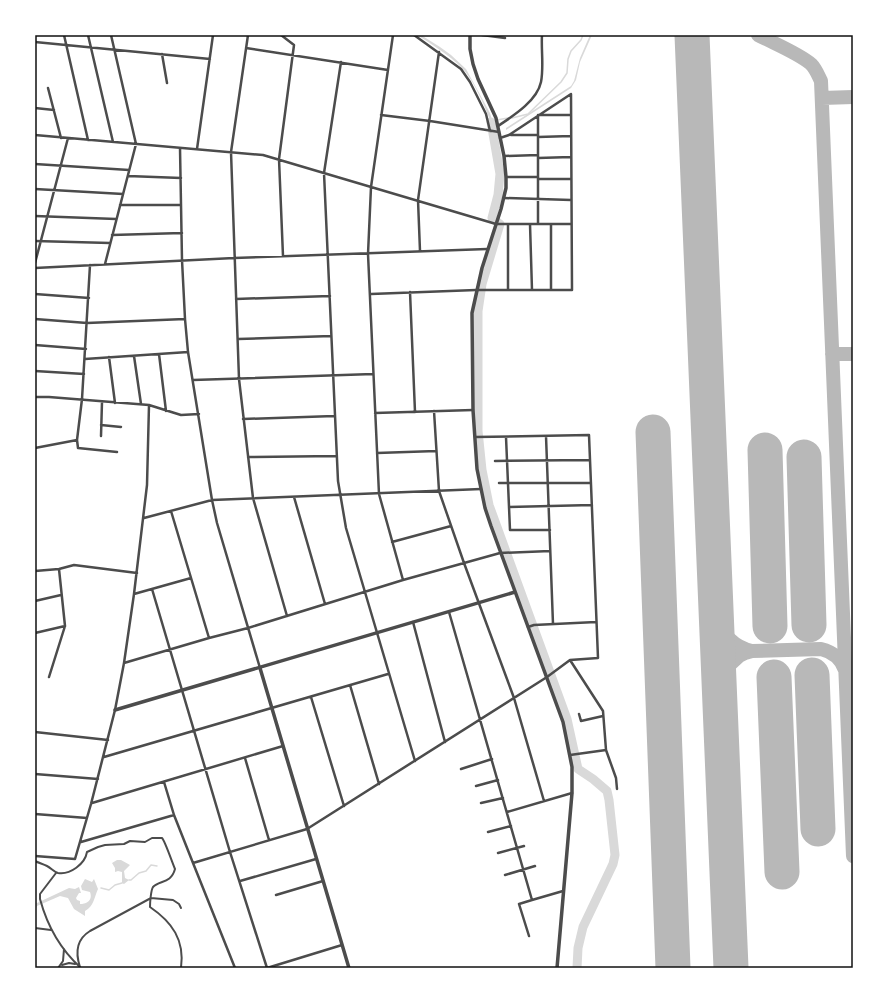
<svg xmlns="http://www.w3.org/2000/svg" width="888" height="1003" font-family="'PT Sans',sans-serif">
<style>
.water{fill:#d9d9d9}
.lines{fill:none;stroke-linecap:round;stroke-linejoin:round}
.stream{stroke:#d9d9d9;stroke-width:1.5}
.river{stroke:#d9d9d9;stroke-width:9}
.taxiway{stroke:#b8b8b8;stroke-width:14}
.runway{stroke:#b8b8b8;stroke-width:35}
.pedestrian{stroke:#4c4c4c;stroke-width:2}
.minor{stroke:#4c4c4c;stroke-width:2.5}
.tertiary{stroke:#4c4c4c;stroke-width:3.5}
.neatline{fill:none;stroke:#111;stroke-width:1.5}
</style>
<rect width="100%" height="100%" fill="#fff"/>
<path class="water" d="M417,35h4l19,12 11,8 15,14 24,44 3,10h-2c-5,-15 -18,-44 -29,-55 -13,-13 -29,-23 -45,-33z
M590,35h2l-12,27 -4,18 -5,8 -65,42v-2l65,-42 3,-5 6,-23z
M496,138c6,26 7,44 1,69l-3,-1c7,-23 4,-43 0,-67z
M117,860h4l9,5 -6,6 1,7 4,2 -5,4 -2,-1v-11l-4,-1 -3,1v-4l-3,-5z
M85,879l7,3 2,-3 4,10c-4,9 -4,17 -13,22v5l-11,-7 -6,-11 -8,-2 -23,10 -2,5v-9l2,1 32,-15 6,1 4,-2 2,6h-2l-3,5 1,2 3,1v3c7,0 13,-4 10,-12l-8,-2 -1,-4z"/>
<g class="lines">
<path class="stream" d="M512,118l16,-4 33,-32 6,-9 1,-14 3,-8 10,-11 2,-5
M491,121l17,-3
M129,880h2l8,-7 7,-2 5,-6 6,1
M101,888l8,2 6,-5 7,-2"/>
<path class="river" d="M491,122l9,52 -2,21 -6,23 8,6 -18,60 -4,27v120l4,39 7,35 78,214 11,50 15,10 14,12 2,9 6,55 -2,9 -30,63 -5,21 -1,20"/>
<path class="taxiway" d="M758,35c15,8 40,18 53,29 5,5 7,11 10,17l32,775
M692,42l9,-7
M822,98l31,-1
M832,354h21
M716,616c6,18 17,31 36,35
M719,680l6,-11 14,-13 6,-3 7,-2 69,-2c12,3 20,9 24,21"/>
<path class="runway" d="M692,35l39,933
M653,432l20,536
M765,450l5,176
M804,457l5,168
M812,675l6,154
M774,677l8,195"/>
<path class="pedestrian" d="M35,861c4,2 8,3 12,5 4,2 7,6 11,7 12,2 27,-9 29,-21l11,-5 7,-2 19,-1 6,-3 15,1 7,-4h10c3,3 10,24 13,31 -4,15 -16,11 -22,18 -2,3 -3,15 -3,20 22,15 35,33 31,61
M56,873l-16,21v5c7,26 21,51 41,69
M35,928l16,2
M62,965l7,-2 6,1
M80,967c-5,-15 -3,-28 10,-36l61,-33 22,2 6,4 2,4
M58,968l5,-7 1,-12"/>
<path class="minor" d="M64,35l24,105
M88,35l25,107
M248,35l-17,117 8,227 14,119 34,118
M281,35l13,10 -15,114 4,97
M393,35l-22,152 -3,67 11,240 24,86
M414,35l47,34 9,13 16,32 4,17
M482,35l23,3
M35,42l175,17
M246,48l142,22
M162,54l5,29
M341,62l-17,111 14,308 8,47 69,233
M48,88l13,50
M35,108l19,2
M381,115l49,6 69,11
M498,126c15,-10 39,-25 43,-44 3,-15 0,-32 1,-47
M35,135l228,20 233,69h75
M511,135h27
M538,137l33,-1
M180,148l2,112 3,59 3,33 24,148 5,23 43,145
M197,149l16,-114
M504,156l34,-1
M538,158l33,-1
M35,164l94,6
M128,176l53,2
M506,177h32
M538,179h33
M35,189l88,5
M504,198l67,2
M120,205h61
M35,216l81,3
M530,224l2,66
M538,224v-109h33
M551,224v66
M112,235l70,-2
M35,241l75,2
M420,251l-2,-51 21,-148
M35,263l33,-125
M105,264l31,-120 -25,-109
M35,268l199,-10 253,-9
M508,290v-66
M410,292l5,120
M35,294l54,4
M371,294l105,-4h96l-1,-196 -62,41 -9,3
M236,299l94,-3
M35,319l52,4 98,-4
M238,339l93,-3
M35,345l51,4
M159,354l7,57
M134,356l7,48
M109,357l6,46
M85,359l103,-7
M35,371l49,3
M193,380l180,-6
M35,397h14l100,8 32,10 18,-1
M434,411l5,80 25,72 50,135 30,103
M375,413l98,-3
M243,419l91,-3
M101,425l20,2
M101,436l1,-34
M546,436l7,188
M506,437l4,93h40
M77,440l1,8 39,4
M35,448l42,-8 5,-41 8,-134
M377,453l59,-2
M248,457l88,-1
M495,461l95,-1
M499,483h92
M294,497l31,107
M509,507l83,-2
M171,511l38,127
M144,518l68,-18 269,-11
M392,542l59,-16
M35,571l24,-2 15,-4 63,8
M152,589l78,263 37,116
M134,594l57,-16
M35,601l26,-6
M449,612l83,288 31,-9
M413,622l32,120
M528,627l6,-2 62,-3
M35,633l30,-7
M570,660l33,51 3,39 10,28 1,11
M124,663l85,-25 39,-10 155,-48 97,-27 50,-2
M49,677l16,-51 -6,-57
M350,685l29,99
M311,697l33,109
M579,714l2,7 22,-5
M35,732l73,8
M570,755l36,-5
M104,757l284,-83
M245,758l24,82
M461,769l31,-10
M35,774l63,5
M164,782l10,33
M476,786l22,-6
M92,803l191,-57
M481,803l22,-5
M507,812l65,-19
M35,814l52,4
M488,832l23,-6
M81,842l93,-27 19,48 114,-34 240,-152 23,-17 28,-2 -9,-223 -114,2
M498,853l26,-7
M35,856l40,3 16,-55 24,-94 9,-47 10,-69 13,-109 2,-80
M193,863l42,105
M505,875l30,-9
M240,881l76,-22
M276,895l47,-14
M529,936l-10,-32 13,-4
M267,968l75,-23"/>
<path class="tertiary" d="M470,35v14l3,15 5,15 18,39 8,38 2,21v11l-5,21 -19,59 -10,45 1,97 4,59 8,39 6,18 72,196 9,45v26l-15,175
M260,668l89,300
M115,710l400,-118"/>
</g>
<rect width="888" height="1003" fill="none" stroke="#ffffff" stroke-width="72"/>
<rect x="36" y="36" width="816" height="931" class="neatline"/>
</svg>
